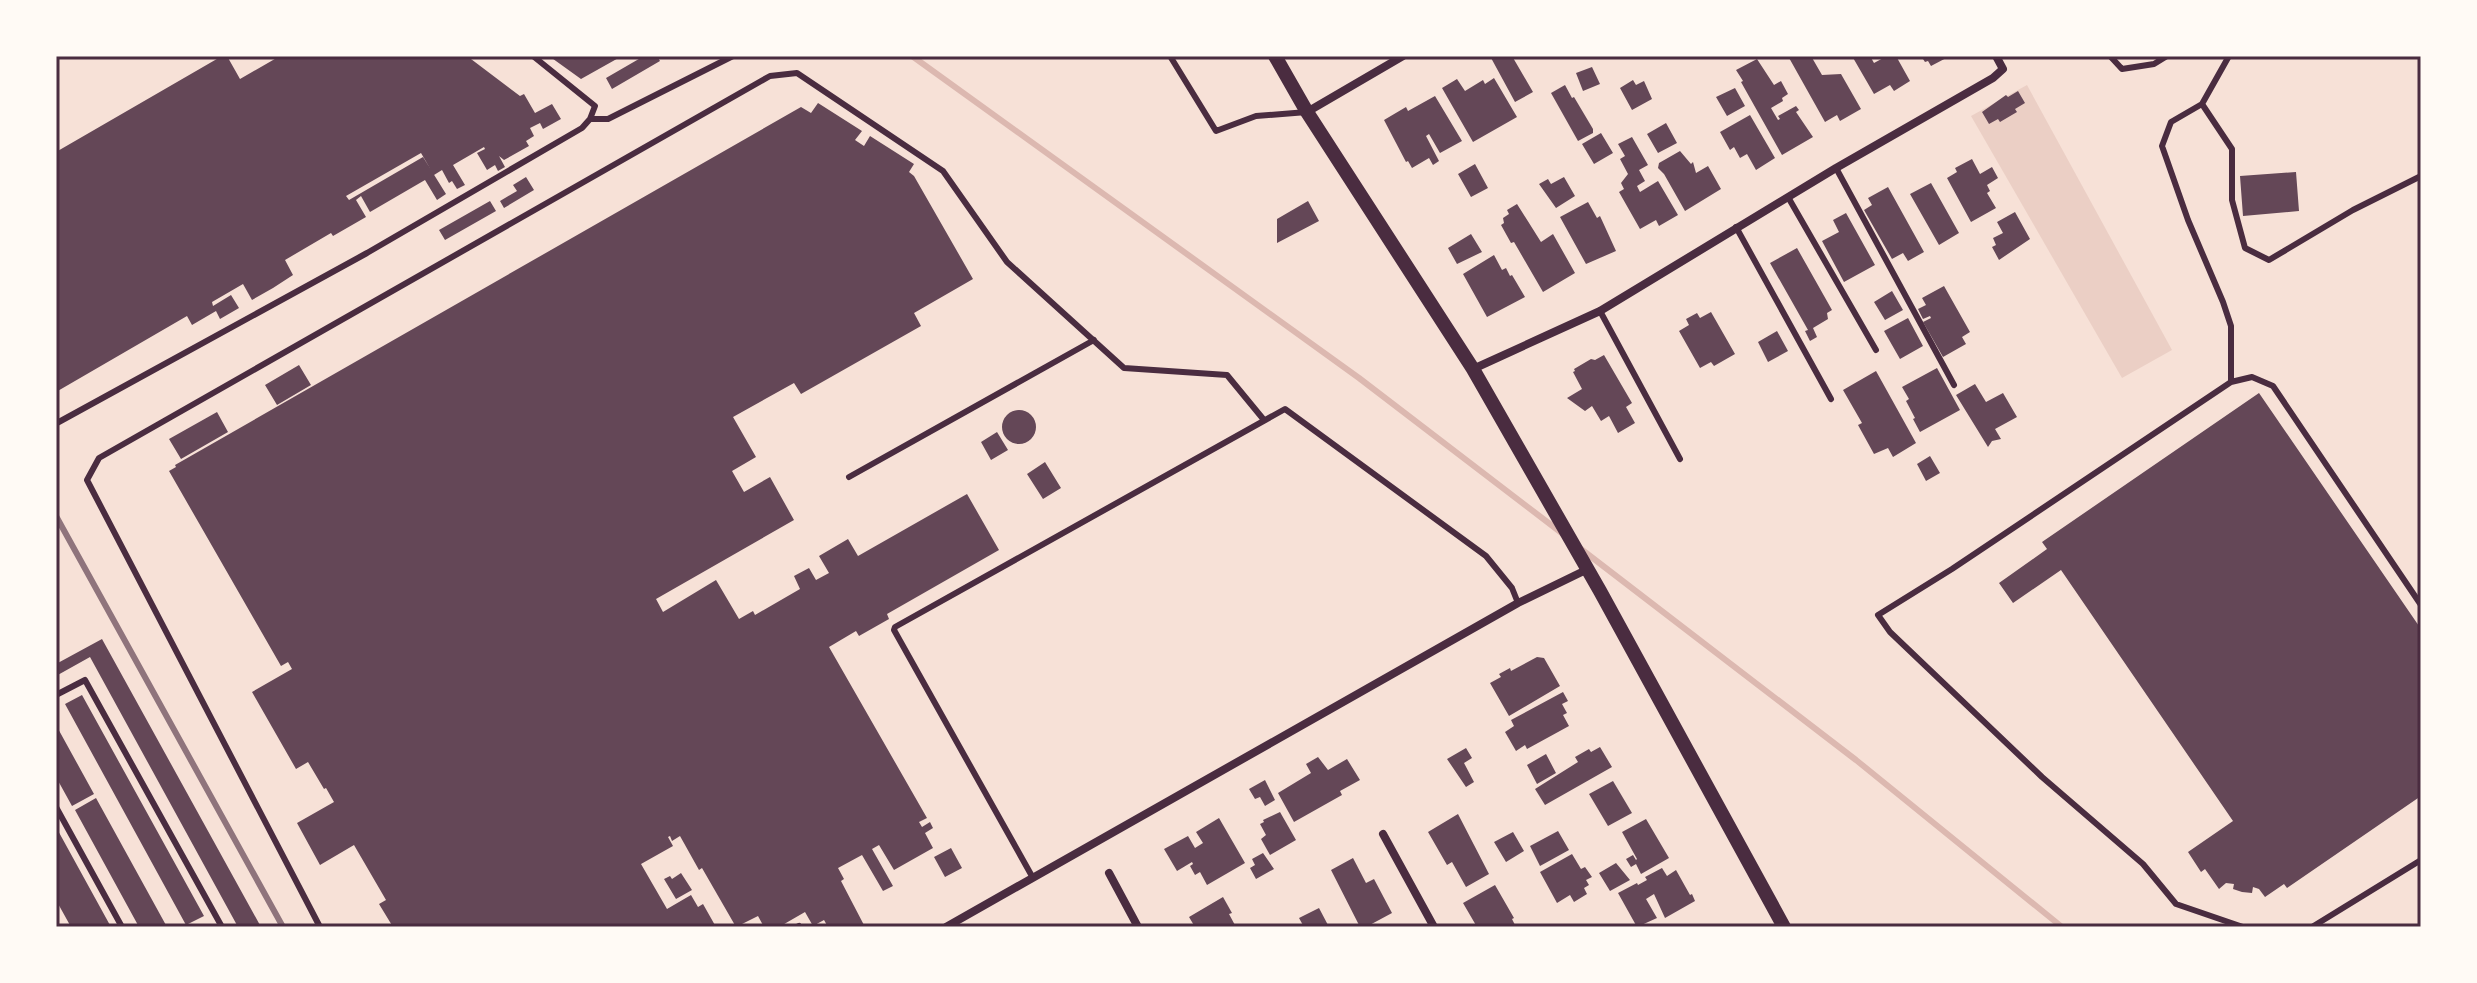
<svg xmlns="http://www.w3.org/2000/svg" width="2477" height="983" font-family="Arial,sans-serif">
<style>
.green{fill:#ebcfc5}
.lines{fill:none;stroke-linecap:round;stroke-linejoin:round}
.stream{stroke:#dcb8b0;stroke-width:6}
.building{fill:#644757}
.service{stroke:#4a2c40;stroke-width:6}
.minor{stroke:#4a2c40;stroke-width:8}
.tertiary{stroke:#4a2c40;stroke-width:14}
.rail{stroke:#8f747c;stroke-width:6}
.neatline{fill:none;stroke:#4a2c40;stroke-width:3}
</style>
<rect width="100%" height="100%" fill="#f7e1d7"/>
<path class="green" d="M2027,85l145,265 -50,28 -151,-262z"/>
<g class="lines">
<path class="stream" d="M912,56l447,322 204,156
M1581,549l275,211 206,167"/>
</g>
<path class="building" d="M222,56h5l13,23 40,-23h187l53,40 4,-2 11,19 17,-9 9,15 -18,10 -3,-6 -10,5 4,8 -8,5 3,5 -25,14 -5,-4 6,11 -7,4 -3,-6 -8,5 -10,-17 8,-4 -1,-2 -31,18 12,20 -8,4 -5,-8 -3,2 -7,-13 -8,5 -13,-22 -75,43 3,4 74,-43 23,37 -9,6 -12,-20 -55,32 -9,-16 -5,4 10,17 -33,19 -2,-3 -46,27 8,15 -20,13 -21,12 -9,-16 -31,18 1,4 18,-11 8,13 -19,11 -4,-8 -24,14 -5,-9 -131,76v-240z
M549,56h73l-41,23z
M644,56h13l3,5 -48,28 -6,-11z
M1490,56h22l21,36 -18,10z
M1788,56h23l11,19 19,-1 20,35 -21,12 -3,-6 -12,7z
M1852,56h18l4,7 13,-7h9l14,25 -16,10 -4,-6 -16,9z
M1921,56h29l-19,10 -3,-5 -3,1z
M1757,59l17,26 7,-4 7,13 -6,4 1,3 -12,7 7,12 2,-1 -2,-3 18,-10 3,4 -3,2 17,25 -31,18 -41,-73 2,-1 -7,-11z
M1592,67l8,17 -17,7 -7,-18z
M1494,78l23,39 -44,25 -31,-54 15,-9 8,12 18,-11 2,4z
M1633,80l3,5 8,-4 8,18 -20,11 -12,-22z
M1565,85l7,13 2,-1 19,32v4l-15,8 -27,-48z
M1735,88l10,18 -18,10 -11,-19z
M2018,91l7,12 -10,6 2,3 -17,10 -2,-3 -9,5 -7,-12 24,-17 2,2z
M1435,96l27,45 -22,12 -11,-19 -3,2 13,25 -6,4 -4,-7 -17,10 -4,-7 -2,1 -22,-42 22,-13 2,4z
M818,103l44,28 -7,9 9,6 6,-10 44,28 -5,8 5,4 59,103 -59,34 7,13 -120,68 -7,-11 -61,34 23,40 -24,14 12,21 26,-15 24,43 -138,79 7,13 53,-32 23,39 14,-8 2,4 45,-26 -6,-13 15,-8 7,12 13,-7 -10,-17 29,-17 10,17 109,-62 32,56 -112,64 2,5 -30,17 -3,-5 -27,16 98,171 -8,4 3,5 8,-5 3,6 -8,5 8,15 -39,22 -15,-25 -7,4 21,37 -10,5 -21,-36 -24,13 6,11 -3,2 24,46h-37l-4,-7 -11,6 -8,-14 -26,15h-15l-6,-11 -22,11 -34,-59 -3,2 -19,-34 -8,5 -2,-5 -2,1 5,9 -32,18 26,45 24,-14 7,12 5,-3 13,23h-323l-14,-23 7,-4 -32,-55 -34,20 -23,-42 37,-21 -8,-14 -2,1 -16,-27 -12,7 -44,-77 40,-23 -4,-7 -7,4 -112,-195 7,-4 -1,-2 626,-358 10,6z
M1750,115l25,43 -19,12 -9,-16 -7,4 -6,-11 -4,3 -10,-18z
M1666,123l11,20 -19,10 -11,-19z
M1601,133l12,20 -19,11 -12,-20z
M1632,137l16,28 -9,5 6,11 -8,5 3,6 18,-11 20,34 -19,11 -3,-6 -16,9 -21,-37 5,-3 -3,-6 7,-9 -8,-15 5,-3 -7,-12z
M1680,151l11,13 2,-2 3,11 12,-7 13,23 -36,22 -21,-37 -6,-6 1,-5z
M1972,159l8,15 12,-7 6,11 -11,7 3,6 -3,2 9,15 -25,14 -24,-44 10,-6 -2,-4z
M1475,164l13,24 -17,9 -13,-23z
M2296,172l3,39 -56,5 -3,-40z
M526,177l8,13 -30,18 -4,-7 17,-10 -4,-6z
M1564,177l11,19 -19,12 -17,-24 9,-5 3,5z
M1931,183l28,50 -20,12 -29,-51z
M1888,187l36,65 -16,9 -5,-8 -11,6 -28,-49 8,-5 -4,-7z
M490,201l6,10 -51,29 -6,-10z
M1308,201l11,20 -42,22v-24z
M1588,202l9,16 3,-2 16,35 -30,13 -26,-47z
M1517,204l24,38 12,-8 22,39 -32,19 -29,-50 -3,1 -10,-18 3,-2 -1,-5 6,-4 -2,-4z
M2015,212l15,27 -31,21 -7,-13 4,-2 -3,-7 10,-5 -6,-11z
M1846,213l29,52 -31,17 -22,-41 17,-9 -6,-12z
M1471,234l11,18 -25,12 -9,-16z
M1797,248l35,62 -5,3 1,6 -15,9 4,9 -7,4 -5,-10 3,-1 -38,-67z
M1494,255l8,15 4,-2 4,8 2,-1 13,22 -38,20 -24,-43z
M1944,286l26,46 -8,5 4,7 -23,13 -20,-35 8,-4 -1,-2 -7,3 -5,-10 8,-4 -4,-7z
M1892,291l11,19 -18,10 -11,-18z
M1711,312l24,42 -21,12 -3,-4 -11,6 -21,-37 10,-6 -3,-6 11,-6 3,5z
M1908,318l15,28 -23,13 -16,-28z
M1777,331l11,20 -20,11 -10,-20z
M1604,355l28,48 -6,4 9,16 -17,10 -9,-17 -8,5 -9,-15 -7,5 -18,-13 15,-9 -9,-17 2,-1 -1,-2 17,-10 4,1z
M299,365l12,20 -34,20 -12,-20z
M1937,368l23,42 -40,22 -7,-13 2,-1 -9,-17 3,-2 -7,-12z
M1876,371l40,72 -23,14 -5,-9 -14,6 -16,-29 4,-2 -19,-33z
M1975,384l11,18 17,-9 14,24 -22,12 6,10 -9,2 -4,6 -32,-52z
M2259,393l162,236v167l-134,92 -3,-4 -19,13 -6,-8 -6,-2 -1,6 -10,-1 -9,-3 1,-5 -8,-1 -7,6 -14,-20 -4,3 -13,-20 45,-31 -172,-251 -48,33 -14,-20 48,-34 -5,-7z
M1002 427a17 17 0 1 1 34 0a17 17 0 1 1-34 0Z
M217,412l11,20 -47,27 -12,-20z
M997,432l11,18 -17,10 -10,-18z
M1930,456l10,17 -14,8 -9,-17z
M1045,462l16,26 -18,11 -16,-25z
M102,639l159,288h-23l-148,-270 -34,19v-12z
M1537,657l7,1 16,28 -51,30 -19,-33 11,-6 -2,-3 11,-6 1,3z
M1563,692l5,9 -6,3 5,9 -4,2 6,11 -42,23 -2,-4 -9,6 -11,-19 9,-6 -3,-6z
M82,695l122,221 -18,9 -121,-221z
M56,725l38,69 -22,12 -16,-29z
M1600,747l12,20 -67,38 -10,-16 43,-27 -3,-5 14,-8 2,3z
M1466,748l6,10 -8,5 10,19 -8,5 -19,-28z
M1546,754l10,19 -19,11 -10,-19z
M1318,757l10,13 19,-11 13,21 -20,11 2,4 -48,27 -16,-29 33,-20 -5,-9z
M1265,780l10,20 -10,6 -5,-9 -5,2 -6,-10z
M1613,781l19,32 -24,13 -19,-32z
M96,798l71,129h-28l-64,-117z
M1280,812l16,28 -26,15 -9,-16 5,-4 -6,-11 4,-2 -1,-2z
M1458,814l31,60 -23,13 -14,-25 -5,3 -19,-33z
M1219,818l26,45 -38,22 -7,-13 -5,3 -5,-9 3,-2 -1,-2 -15,9 -13,-22 24,-13 7,12 8,-5 -7,-11z
M1646,819l23,39 -28,16 -5,-10 -5,3 -5,-8 7,-4 3,5 1,-1 -15,-27z
M56,827l55,100h-40l-15,-27z
M1558,831l11,19 -29,16 -10,-20z
M1513,832l11,19 -18,11 -12,-20z
M951,848l11,20 -17,9 -11,-20z
M1263,853l11,16 -18,10 -6,-11 5,-3 -3,-6z
M1572,854l9,15 4,-2 7,10 -6,3 3,5 -5,3 3,6 -13,8 -4,-7 -13,8 -17,-31z
M1353,858l13,25 8,-4 18,34 -26,14h-6l-29,-57z
M1616,863l14,17 -20,11 -11,-18z
M1662,868l5,8 9,-6 14,25 2,-1 3,7 -30,17 -11,-24 -8,5 11,19 -20,9 -19,-34 19,-10 1,2 9,-5 -2,-3z
M681,873l11,17 -16,9 -12,-20 6,-3 2,3z
M1495,885l19,33 -2,1 4,8h-39l-14,-24z
M1223,897l9,16 -3,1 7,13h-41l-6,-10z
M1319,908l10,19h-25l-5,-9z"/>
<g class="lines">
<path class="service" d="M1170,56l46,75 40,-15 51,-4
M2110,56l12,13 32,-5 13,-8
M2229,56l-27,48 -31,18 -9,24 26,74 35,82 8,24v56
M2202,104l30,45v51l13,48 24,12 84,-50 68,-34
M590,119h18l125,-63
M1836,168l118,217
M1788,197l88,153
M1736,227l95,172
M1600,311l80,148
M56,421l1,2 310,-170 215,-125 8,-9 5,-13 -62,-50
M849,477l245,-137
M56,695l29,-15 137,247
M56,807l66,120
M1033,878l-139,-248 1,-3 390,-218 201,147 26,32 6,15
M56,926v1
M320,927l-233,-447 12,-22 671,-382 27,-3 146,98 64,91 117,106 103,7 37,45
M797,927l2,-1
M2243,927l-67,-23 -33,-40 -101,-87 -152,-145 -12,-17 74,-46 279,-187 21,-5 21,9 148,219
M2312,927l109,-67"/>
<path class="minor" d="M1307,112l96,-56
M1473,369l127,-58 236,-143 157,-90 10,-9 -7,-13
M1383,834l51,93
M1109,873l29,54
M946,927l572,-324 70,-34"/>
<path class="tertiary" d="M1275,56l32,56 166,257 127,222 184,336"/>
<path class="rail" d="M56,516l227,411"/>
</g>
<rect width="2477" height="983" fill="none" stroke="#fffaf5" stroke-width="116"/>
<rect x="58" y="58" width="2361" height="867" class="neatline"/>
</svg>
